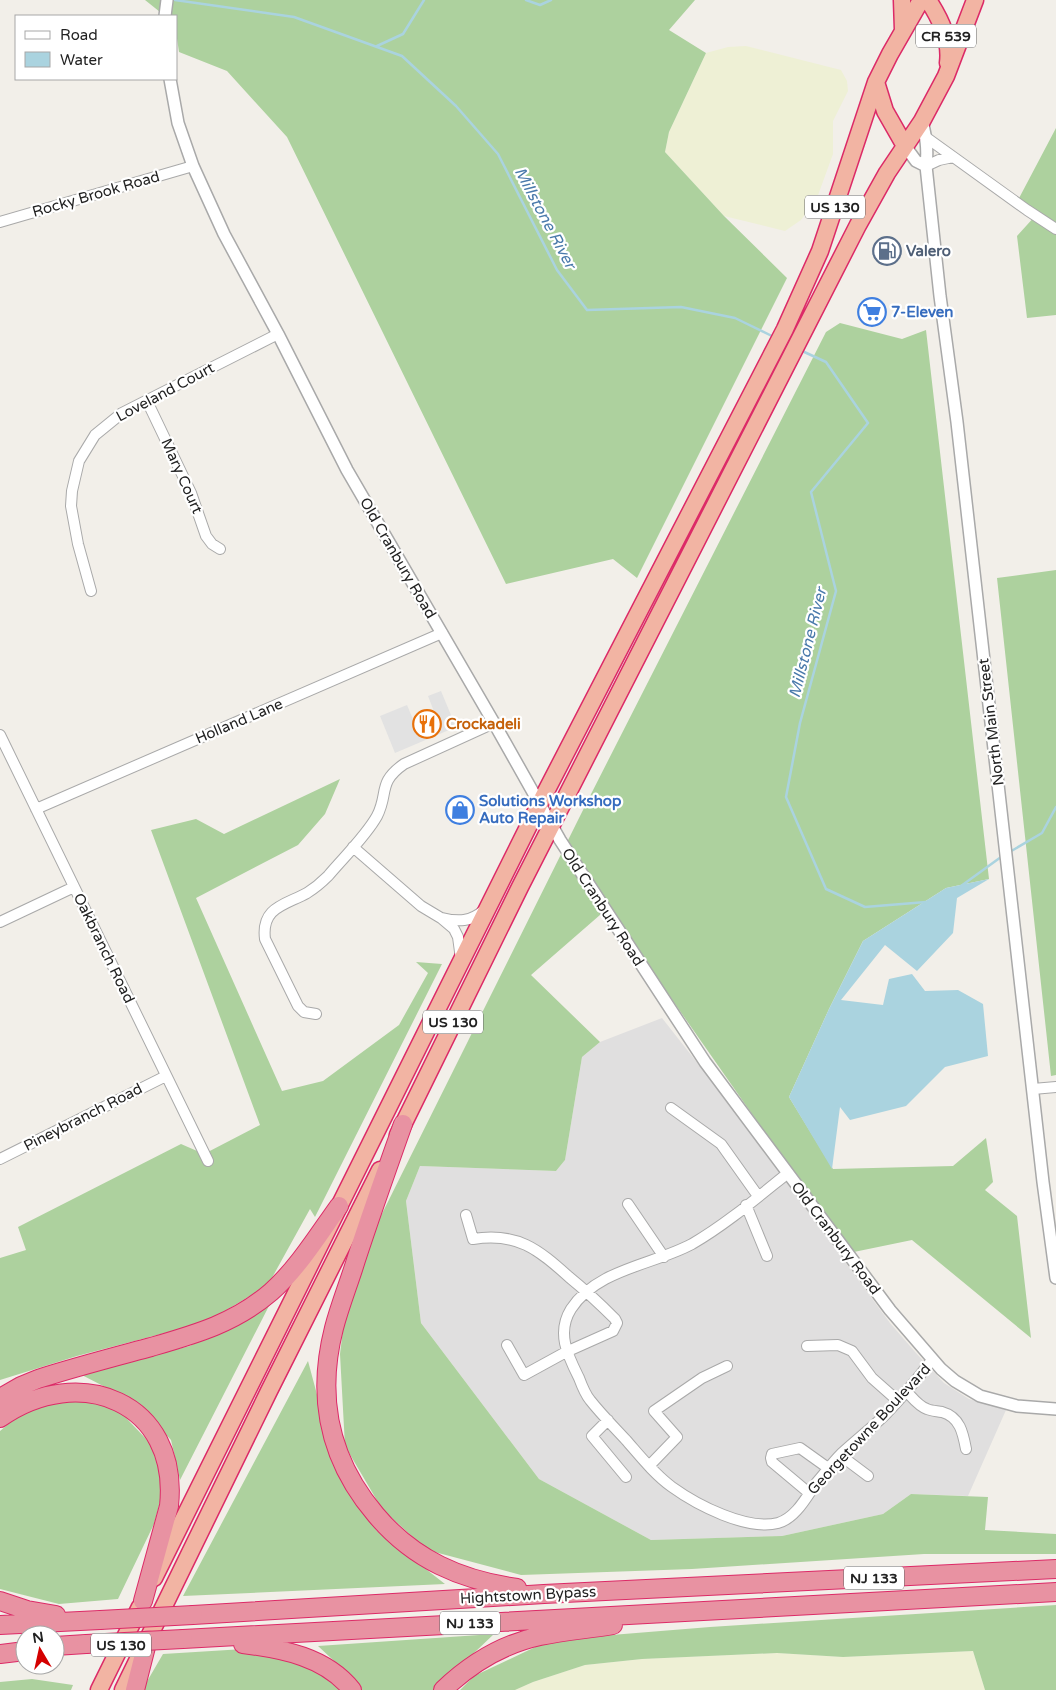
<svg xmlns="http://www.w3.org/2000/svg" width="1056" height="1690" font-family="'Varela Round',sans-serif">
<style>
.residential{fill:#e0dfdf}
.farmland{fill:#eef0d5}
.forest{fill:#add19e}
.parking{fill:#e2e2e2}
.water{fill:#aad3df}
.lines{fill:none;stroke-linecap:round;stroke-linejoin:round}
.stream{stroke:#aad3df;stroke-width:2.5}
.minor-casing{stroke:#a9a9a9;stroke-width:12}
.tertiary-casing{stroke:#a9a9a9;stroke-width:14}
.trunk-casing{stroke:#dc2a67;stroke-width:19}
.motorway-casing{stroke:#dc2a67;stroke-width:20}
.minor{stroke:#fff;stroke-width:10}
.tertiary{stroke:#fff;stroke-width:11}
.trunk{stroke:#f2b4a3;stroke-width:16}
.motorway{stroke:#e892a2;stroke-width:18}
.motorway-bridge-casing{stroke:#dc2a67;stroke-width:20;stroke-linecap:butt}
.motorway-bridge{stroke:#e892a2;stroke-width:18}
.labels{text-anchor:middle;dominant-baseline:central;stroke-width:4.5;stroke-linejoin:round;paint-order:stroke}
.shield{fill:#fff;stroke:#646464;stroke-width:1}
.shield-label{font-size:14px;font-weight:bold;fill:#222}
.street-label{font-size:15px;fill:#222;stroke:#fff}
.service-label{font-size:15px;font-weight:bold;fill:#4e5e75;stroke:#fff;text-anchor:start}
.shop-label{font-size:15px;font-weight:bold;fill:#366cbe;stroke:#fff;text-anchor:start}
.food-label{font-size:15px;font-weight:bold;fill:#c56008;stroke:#fff;text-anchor:start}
.water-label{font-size:16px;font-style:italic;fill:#4a7aab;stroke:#fff}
</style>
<rect width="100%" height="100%" fill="#f2efe9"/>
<path class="residential" d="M662,1018l48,61 180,244 26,30 28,30 25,16 37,11 -38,86 -57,-2 -28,20 -101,22 -131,4 -112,-61 -118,-156 -15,-122 14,-35 136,5 9,-11 17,-103 18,-15z"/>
<path class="farmland" d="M746,46l95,24 6,11 1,10 -15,30v33l-16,44 -16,22 -16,11 -61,-15 -59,-64 4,-20 37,-79 22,-6z
M973,1651l12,39h-470l18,-8 52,-17 57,-6 135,-6 66,4z"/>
<path class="forest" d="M145,0h550l-26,30 37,23 -37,79 -4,20 59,64 63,62 -150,300 -24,-19 -107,25 -219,-447 -60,-66 -48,-19 -3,-20v-16h-11z
M1056,128v187l-29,3 -10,-82 19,-21 -19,-13z
M840,323l62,16 24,-9 63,549 -43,9 -83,53 -34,68 -40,88 44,72 120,-3 33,-28 7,44 -8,8 32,26 14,122 -119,-98 -63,13 -241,-345 -77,67 69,67 -18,15 -17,103 -9,11 -136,-5 -14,35 15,122 118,156 112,61 131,-4 101,-22 28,-20 77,3 -3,33 71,4v20h-132l-232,15 -171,6 -94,-25 -45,-41 -37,-63 -5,-92 9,-74 239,-480 238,-468z
M1056,570v505l-5,1 -54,-498z
M340,779l-15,35 -27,31 -102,53 86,193 41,-10 76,-56 29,-52 -12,-11 26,2 -127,253 -5,-8 -42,76 -61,37 -130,34 -77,24v-122l26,-8 -8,-23 163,-83 23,10 56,-29 -109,-295 45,-11 28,15z
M272,1300l-92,180 -9,-40 -33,-36 -60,-31 112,-27z
M308,1361l30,112 39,58 68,53 -262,12z
M53,1400l58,2 38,40 17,38 -12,44 -36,75 -59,5 -59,-15v-158l18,-15z
M1056,1605v85h-71l-12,-39 -130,6 -66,-4 -135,6 -57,6 -52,17 -18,8h-55l14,-14 76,-36 160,-13z
M494,1634l-59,56h-73l-1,-4 -43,-40z
M244,1649l69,18 28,23h-199l21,-36z
M32,1679l41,6 -2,5h-71v-8z"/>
<path class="parking" d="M441,691l15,36 -61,26 -15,-37 27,-11 13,31 20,-9 -12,-31z"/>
<path class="water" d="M989,879l-32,19 -4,35 -36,38 -32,-26 -44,55 42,5 6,-26 23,-5 13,17 33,-1 25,14 5,52 -43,11 -39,39 -56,14 -10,-13 -8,62 -43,-72 40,-88 34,-68 83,-53z"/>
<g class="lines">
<path class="stream" d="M175,0l119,17 108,39 54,50 42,48 59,116 30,40 94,-3 54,11 39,19
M526,0l14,5 11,-5
M377,46l26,-12 21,-34
M800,350l26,12 42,61 -57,69 25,99 -36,132 -14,74 40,92 39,18 61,-5
M1008,853l34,-20 14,-26
M961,886l40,-29"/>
<defs>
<path id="minor" d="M927,138l100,72 29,19
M926,166l13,-6 14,-3
M0,222l193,-56
M147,401l44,92 15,43 6,8 8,5
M91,591l-13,-47 -7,-38 1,-15 7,-30 16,-26 27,-22 156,-79
M0,735l208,426
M36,809l406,-176
M353,847l68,59 20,12 13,11 4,8 3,22
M442,918c16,4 29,4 42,-8
M0,922l74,-35
M316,1014l-12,-2 -6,-6 -33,-67c-4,-32 20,-34 42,-46 8,-5 15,-11 21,-17 15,-18 38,-40 49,-60 12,-23 0,-33 27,-52l90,-41
M1033,1089l23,-2
M671,1108l50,36 37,52
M0,1159l166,-83
M788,1173c-30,24 -63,52 -96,71 -39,21 -95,25 -121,65 -15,24 -3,47 8,69 3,8 6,16 11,22 11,14 24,27 36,40 14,16 28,34 46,47 25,18 75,44 106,36 18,-5 29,-27 39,-41 8,-9 15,-19 24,-28 15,-14 31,-26 46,-41 16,-17 31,-35 45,-53
M628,1204l36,53
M746,1205l21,51
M466,1215l7,24c44,-7 65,10 96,38 16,13 31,27 46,42l2,4 -4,8 -47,21 -42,23 -17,-30
M807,1346l31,-1 14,6 20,27 26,23
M906,1391c6,6 12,15 21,18 4,2 10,2 15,3 18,5 21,21 24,37
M608,1420l-16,16 34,41
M840,1455l28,21
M649,1466l28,-29 -23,-26 48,-33 25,-12
M809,1493l-37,-31 -1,-4 1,-4 28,-6 28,20"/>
<path id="tertiary" d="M165,16l2,-16
M170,79l8,44 15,43 31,68 54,100 69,136 147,253 66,117 145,222 185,248 51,59 14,12 25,15 37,10 39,3
M922,121c4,16 6,28 4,45l14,130 17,126 86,760 13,96
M905,146l11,15 10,5"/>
<path id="trunk" d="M902,0l1,30
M928,0c12,18 23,41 20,63
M876,82l9,29 20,35
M398,1135l122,-248 338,-662 29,-52 35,-52 24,-45 29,-76
M154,1578l386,-775 245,-474 35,-78 56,-169 14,-28 31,-54
M99,1690l41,-83
M123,1690l146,-299 111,-221"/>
<path id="motorway" d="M403,1124c-16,45 -32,90 -47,136 -7,23 -16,45 -22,68 -18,70 -4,133 42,187 38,45 85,65 141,73
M0,1398l21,-12 17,-7c37,-12 76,-22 113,-32 45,-13 84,-24 120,-55 27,-24 47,-57 68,-86
M0,1418c79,-56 180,-16 169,88l-26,95
M0,1601l27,9 29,5
M193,1615l351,-21 512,-25
M0,1625l100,-5
M183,1639l873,-47
M243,1644c40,5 83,13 109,46
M55,1646l31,-2
M0,1654l25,-3
M135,1690l13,-51
M443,1690c27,-26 60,-46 97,-54 24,-5 49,-7 73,-11"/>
</defs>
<use href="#minor" class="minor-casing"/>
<use href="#tertiary" class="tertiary-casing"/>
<use href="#trunk" class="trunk-casing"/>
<use href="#motorway" class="motorway-casing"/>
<use href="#minor" class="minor"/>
<use href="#tertiary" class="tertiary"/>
<use href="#trunk" class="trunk"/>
<use href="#motorway" class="motorway"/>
<defs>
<path id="motorway-bridge" d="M100,1620l93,-5
M86,1644l97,-5"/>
</defs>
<use href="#motorway-bridge" class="motorway-bridge-casing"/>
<use href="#motorway-bridge" class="motorway-bridge"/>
</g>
<defs>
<symbol id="fuel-ring" viewBox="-11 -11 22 22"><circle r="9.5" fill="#fff" stroke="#5c6f8a" stroke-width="1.5"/><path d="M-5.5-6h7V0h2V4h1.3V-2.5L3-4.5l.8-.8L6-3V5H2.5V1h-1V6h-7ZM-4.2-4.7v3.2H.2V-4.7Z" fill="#5c6f8a"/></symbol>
<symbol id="supermarket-ring" viewBox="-11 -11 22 22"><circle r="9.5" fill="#fff" stroke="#3f7fe0" stroke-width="1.5"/><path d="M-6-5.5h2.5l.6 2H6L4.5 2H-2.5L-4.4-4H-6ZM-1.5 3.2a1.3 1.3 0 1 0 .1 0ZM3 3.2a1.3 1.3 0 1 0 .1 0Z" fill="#3f7fe0"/></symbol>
<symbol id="restaurant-ring" viewBox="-11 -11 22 22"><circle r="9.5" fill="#fff" stroke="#e8710a" stroke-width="1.5"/><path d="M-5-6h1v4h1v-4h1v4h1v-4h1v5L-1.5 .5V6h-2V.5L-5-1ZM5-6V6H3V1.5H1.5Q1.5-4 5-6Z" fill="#e8710a"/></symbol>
<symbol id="shop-ring" viewBox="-11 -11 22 22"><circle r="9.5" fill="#fff" stroke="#3f7fe0" stroke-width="1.5"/><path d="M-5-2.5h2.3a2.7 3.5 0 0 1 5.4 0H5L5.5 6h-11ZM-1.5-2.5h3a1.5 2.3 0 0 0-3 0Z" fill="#3f7fe0"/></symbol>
</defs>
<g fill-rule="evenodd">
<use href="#fuel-ring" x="871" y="235" width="32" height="32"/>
<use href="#supermarket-ring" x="856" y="296" width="32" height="32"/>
<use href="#restaurant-ring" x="411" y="708" width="32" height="32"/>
<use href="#shop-ring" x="444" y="794" width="32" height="32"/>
</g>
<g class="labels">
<g class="shield">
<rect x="916" y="24.5" width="60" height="23" rx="4"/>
<rect x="805" y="195.5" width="60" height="23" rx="4"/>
<rect x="423" y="1010.5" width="60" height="23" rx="4"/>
<rect x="844" y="1566.5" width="60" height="23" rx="4"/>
<rect x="440" y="1611.5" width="60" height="23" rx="4"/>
<rect x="91" y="1633.5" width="60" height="23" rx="4"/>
</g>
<g class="shield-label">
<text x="946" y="36">CR 539</text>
<text x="835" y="207">US 130</text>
<text x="453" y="1022">US 130</text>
<text x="874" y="1578">NJ 133</text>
<text x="470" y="1623">NJ 133</text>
<text x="121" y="1645">US 130</text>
</g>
<g class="street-label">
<text transform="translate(96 194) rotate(-16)">Rocky Brook Road</text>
<text transform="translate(165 392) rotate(-28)">Loveland Court</text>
<text transform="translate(182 476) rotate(66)">Mary Court</text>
<text transform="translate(398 558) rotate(60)">Old Cranbury Road</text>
<text transform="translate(239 721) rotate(-23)">Holland Lane</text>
<text transform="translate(991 722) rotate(-97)">North Main Street</text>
<text transform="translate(603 907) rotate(57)">Old Cranbury Road</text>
<text transform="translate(104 948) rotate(64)">Oakbranch Road</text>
<text transform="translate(83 1117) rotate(-27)">Pineybranch Road</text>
<text transform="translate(836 1238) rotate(53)">Old Cranbury Road</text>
<text transform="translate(869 1429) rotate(-47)">Georgetowne Boulevard</text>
<text transform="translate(528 1595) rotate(-3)">Hightstown Bypass</text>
</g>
<g class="service-label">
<text x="906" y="251">Valero</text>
</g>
<g class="shop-label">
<text x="891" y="312">7-Eleven</text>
<text x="479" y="801">Solutions Workshop<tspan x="479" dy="17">Auto Repair</tspan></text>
</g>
<g class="food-label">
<text x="446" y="724">Crockadeli</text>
</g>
<g class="water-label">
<text transform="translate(545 218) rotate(62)">Millstone River</text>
<text transform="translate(808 643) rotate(-76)">Millstone River</text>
</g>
</g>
<rect x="15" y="15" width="162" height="65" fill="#ffffff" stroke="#a7a7a7"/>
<rect x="25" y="31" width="25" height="8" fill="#ffffff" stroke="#a7a7a7"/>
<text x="60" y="40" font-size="15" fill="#222222">Road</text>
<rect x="25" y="52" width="25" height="15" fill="#aad3df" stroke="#a7a7a7"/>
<text x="60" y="65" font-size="15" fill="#222222">Water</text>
<g transform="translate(40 1650) rotate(351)"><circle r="24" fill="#ffffff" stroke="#a7a7a7"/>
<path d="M0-4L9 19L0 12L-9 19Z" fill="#d40000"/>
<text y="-8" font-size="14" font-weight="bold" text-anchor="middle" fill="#222222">N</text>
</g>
</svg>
